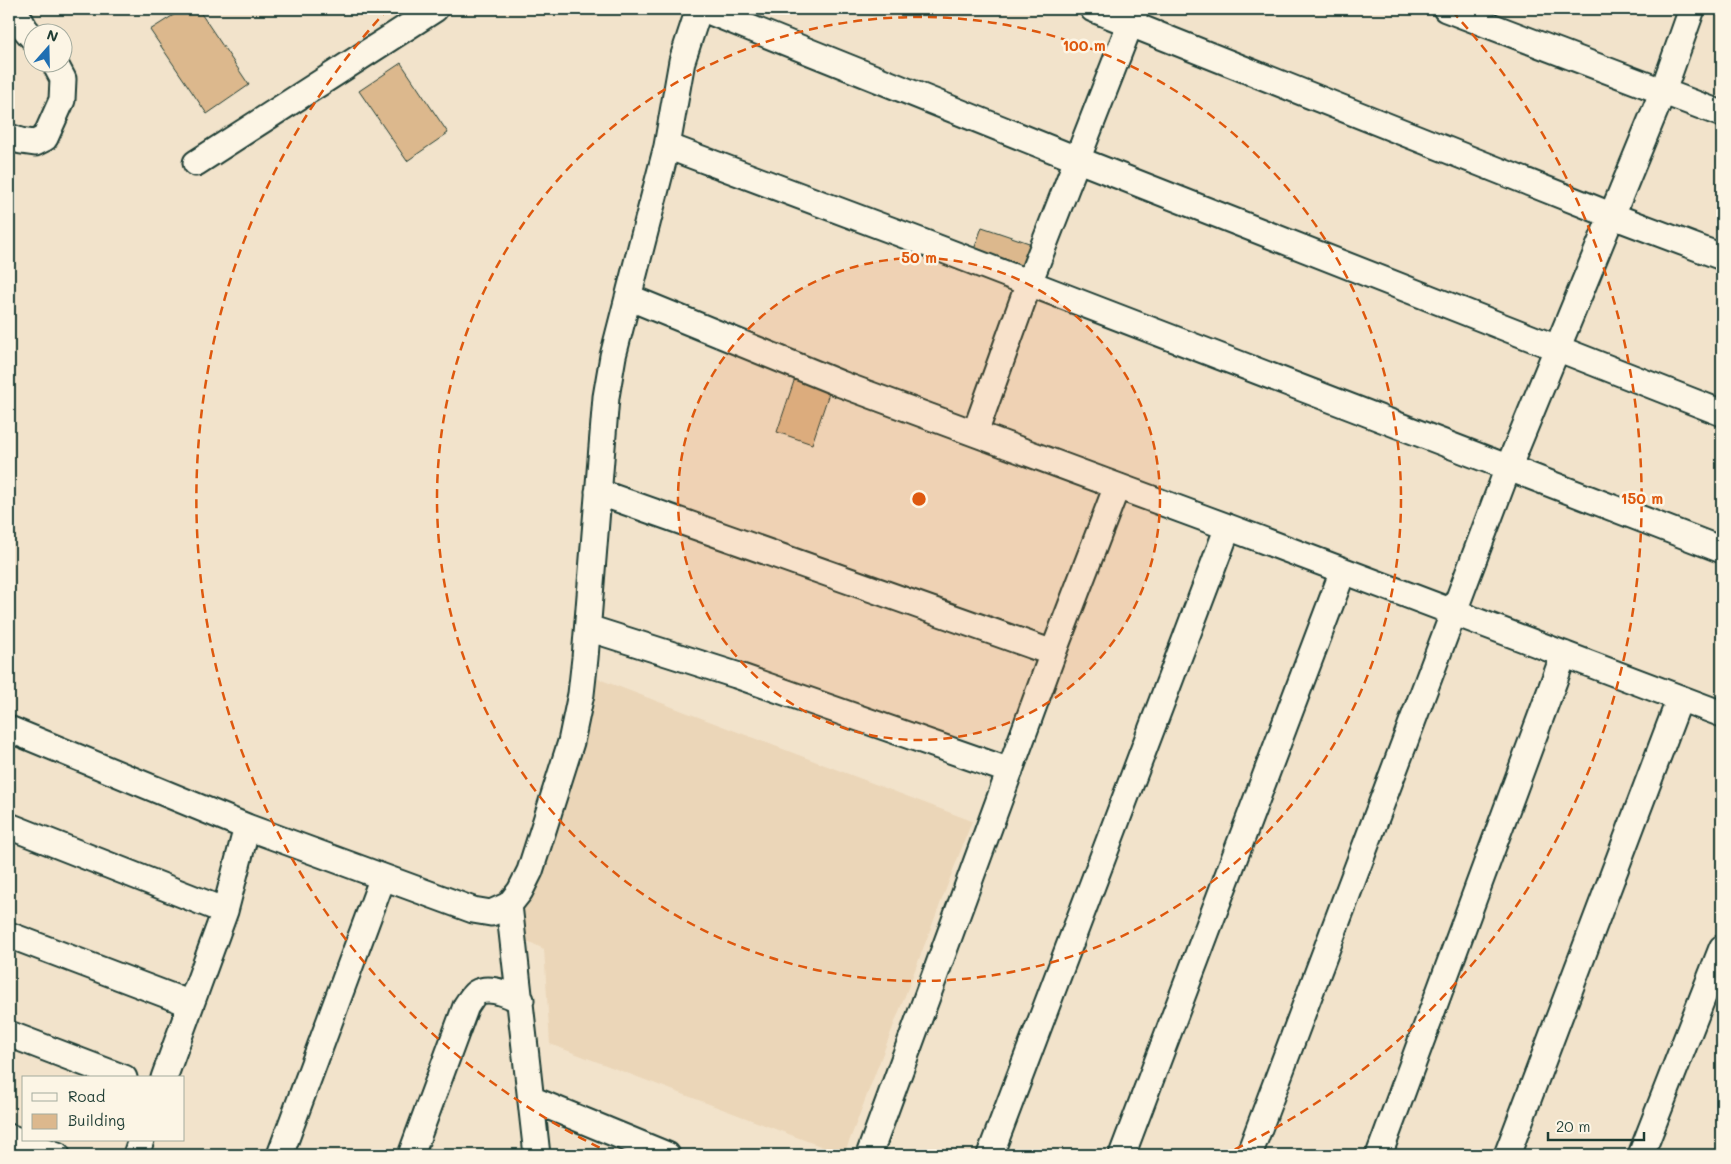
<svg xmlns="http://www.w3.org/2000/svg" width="1731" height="1164" font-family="Mali,sans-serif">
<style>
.built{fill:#ebd6b8}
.building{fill:#dcb88d;stroke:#1f3d34}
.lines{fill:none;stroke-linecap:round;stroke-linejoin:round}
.street-casing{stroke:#1f3d34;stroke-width:29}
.street{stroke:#fcf5e5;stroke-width:25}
.ring{fill:none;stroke:#de580e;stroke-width:2.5;stroke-dasharray:9 6}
.centre{fill:#de580e;stroke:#fcf5e5;stroke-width:2.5}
.ring-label{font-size:15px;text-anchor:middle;font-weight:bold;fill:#de580e;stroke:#fcf5e5;stroke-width:5;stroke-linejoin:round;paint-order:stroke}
</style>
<rect width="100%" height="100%" fill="#f2e3cb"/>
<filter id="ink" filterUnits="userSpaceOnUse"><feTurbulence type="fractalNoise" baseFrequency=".02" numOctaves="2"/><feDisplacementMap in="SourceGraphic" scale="10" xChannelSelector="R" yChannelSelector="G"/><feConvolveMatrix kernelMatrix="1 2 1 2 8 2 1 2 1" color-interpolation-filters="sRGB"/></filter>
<g filter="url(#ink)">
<path class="built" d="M596,678l376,143 -128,334 -294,-111 -6,-95 -31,-15z"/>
<path class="building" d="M183,9h15l51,76 -42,29 -57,-84z
M401,63l47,70 -41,28 -48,-70z
M982,227l53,18 -11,31 -53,-18z
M798,369l35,12 -21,63 -35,-12z"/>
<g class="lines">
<defs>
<path id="street" d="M14,9l11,20 7,8
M703,9l373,150 646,254
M1093,9l520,207 109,41
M1446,9l276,105
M9,137l12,4 14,2 10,-5 17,-38 1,-21 -9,-17
M667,146l253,95 802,309
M196,163l239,-154
M628,297l213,87 387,143 494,187
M975,433l54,-150 107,-274
M598,492l455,161
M588,628l148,47 274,96
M9,729l238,98 226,83 18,3 18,-8 11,-14 10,-20 41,-129 10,-48 4,-36 21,-261 7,-41 54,-210 15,-85 17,-52
M9,826l216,85
M509,905l28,250
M9,935l182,69
M9,1034l115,44
M164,1078l61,-167 22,-84
M531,1099l136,56
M9,1137l48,18
M136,1155l5,-15
M280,1155l103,-278
M411,1155l55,-149c3,-4 6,-10 10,-13 14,-8 32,2 45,7
M869,1155l184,-502 64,-167
M990,1155l238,-628
M1122,1155l221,-584
M1249,1155l259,-687 155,-377 29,-82
M1379,1155l185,-501
M1507,1155l173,-457
M1641,1155l81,-207"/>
</defs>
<use href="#street" class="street-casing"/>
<use href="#street" class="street"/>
</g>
</g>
<circle cx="919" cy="499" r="241" fill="#de580e" fill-opacity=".12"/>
<g class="ring">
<circle cx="919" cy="499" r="241"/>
<circle cx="919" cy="499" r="482"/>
<path d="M613 1154A723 723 0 0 1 386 11M1452 11A723 723 0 0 1 1225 1154"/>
</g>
<circle cx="919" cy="499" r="8" class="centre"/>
<g class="ring-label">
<text x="1084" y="51">100 m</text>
<text x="919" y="263">50 m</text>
<text x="1642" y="504">150 m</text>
</g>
<rect width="1731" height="1164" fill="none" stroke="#fcf5e5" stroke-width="30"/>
<rect x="15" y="15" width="1701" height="1134" fill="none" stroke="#1f3d34" stroke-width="2" filter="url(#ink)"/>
<rect x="22" y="1076" width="162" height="65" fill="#fcf5e5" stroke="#a4ab9e"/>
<rect x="32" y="1093" width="25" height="8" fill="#fcf5e5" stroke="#a4ab9e"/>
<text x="68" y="1102" font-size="15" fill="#1f3d34">Road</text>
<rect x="32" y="1114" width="25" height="15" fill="#dcb88d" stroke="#a4ab9e"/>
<text x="68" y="1126" font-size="15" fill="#1f3d34">Building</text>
<g transform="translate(48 48) rotate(20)"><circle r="24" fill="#fcf5e5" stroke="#a4ab9e"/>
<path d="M0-4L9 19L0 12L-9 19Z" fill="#1f6fb2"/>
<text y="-8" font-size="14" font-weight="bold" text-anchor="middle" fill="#1f3d34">N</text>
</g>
<path d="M1548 1132v8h96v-8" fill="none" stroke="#1f3d34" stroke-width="2.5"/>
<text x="1556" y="1132" font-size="15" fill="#1f3d34" stroke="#fcf5e5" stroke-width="4" paint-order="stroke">20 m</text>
</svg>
